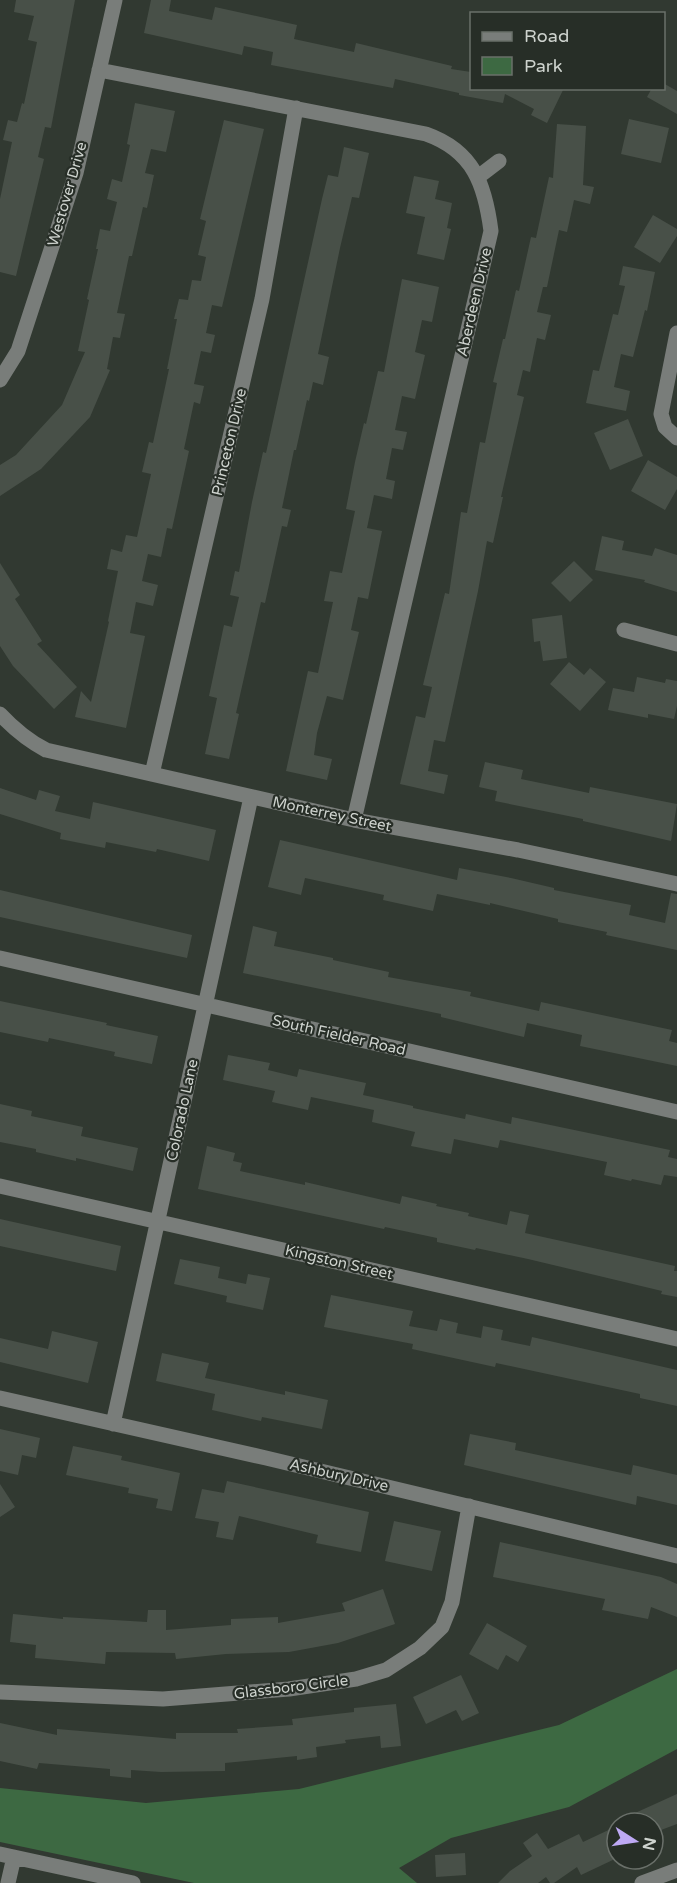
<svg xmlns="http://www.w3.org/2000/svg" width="677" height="1883" font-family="'Varela Round',sans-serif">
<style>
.green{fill:#3d6942}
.building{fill:#485048}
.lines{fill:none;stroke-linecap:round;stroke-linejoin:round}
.minor{stroke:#797d7a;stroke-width:15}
.labels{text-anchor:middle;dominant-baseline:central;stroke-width:4.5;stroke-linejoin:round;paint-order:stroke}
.street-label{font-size:15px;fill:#ced3ce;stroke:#272e27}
</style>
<rect width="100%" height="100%" fill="#313931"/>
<path class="green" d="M677,1669v80l-108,58 -118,31 -52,30 18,15h-223l-194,-41v-54l146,15 153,-14 260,-64z"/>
<path class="building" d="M16,0h59l-24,128 -6,-1 -7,30 6,2 -28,117 -16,-4v-73l12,-57 -9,-2 5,-20 9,2 5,-19 2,1 13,-62 -9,-2 6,-24 -20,-4z
M151,0h20l-2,11 43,9 3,-13 82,18 -3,14 60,13 2,-9 96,23 -1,3 20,3v16h93l-17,35 -16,-8 3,-6 -29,-15 -2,9 -44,-8v-2l-64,-14 -2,9 -122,-23 2,-13 -29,-6 -2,9 -98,-22z
M663,83l14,8v23l-30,-17 5,-9h11z
M135,103l40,8 -9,41 -15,-3 -6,24 9,2 -7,33 -4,-1 -11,49h-3l-12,57 8,1 -5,24 -7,-1 -6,32 3,1 -20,47 -49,52 -41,27v-31l16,-10 46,-50 23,-53 -7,-1 11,-51 -2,-1 11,-50h-2l4,-20 10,2 7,-29 -10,-3 5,-20 10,3 8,-37 -3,-1z
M629,119l40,9 -8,35 -40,-9z
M224,120l40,9 -42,178 -10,-2 -6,28 9,2 -4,18 -10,-2 -7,33 10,2 -4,18 -6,-2 -10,47 5,2 -17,78 -5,-1 -6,29 -13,-3 -6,27 16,4 -5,21 -17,-4 -6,31 15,3 -19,92 -51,-11 6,-26 10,11 18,-80 -1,-1 10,-50 -11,-2 4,-20 11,3 4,-17 11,2 14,-63 -9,-2 7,-30 4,1 16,-74h-2l10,-50h-3l5,-20 9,1 4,-20 9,1 5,-24 -8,-2 8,-34 -6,-2z
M557,124l29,2 -3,59 11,2 -4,17 -16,-4 -7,32 -8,-2 -12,57h-4l-6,25 14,3 -6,25 -8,-2 -7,34 -7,-2 -6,25 7,2 -23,100h2l-10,46 -6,-2 -9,50 -33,151 -11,-2 -6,31 20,4 -4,19 -44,-10 16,-68 9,2 7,-31 -9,-2 22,-92 4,1 12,-82 6,1 13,-71 5,1 12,-60 -4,-1 10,-43h2l11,-49 3,1 12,-54 5,1 13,-61 4,1z
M344,147l25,6 -10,45 -7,-1 -12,51 -22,106 11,3 -6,28 -10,-3 -4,19 -2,-1 -11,50h-2l-12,58 9,2 -4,17 -5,-1 -17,77 -4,-1 -25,111 3,1 -10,45 -24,-5 12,-56 -8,-2 15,-71 8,2 7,-30 -9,-2 5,-24 4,1 13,-70 11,-50 3,1 56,-254 6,-24 10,2z
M414,176l25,5 -4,18 17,4 -5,25 4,1 -7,31 -27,-6 8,-37 -19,-4z
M653,215l24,14v7l-17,27 -26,-16z
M623,266l32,6 -8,39 -2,-1 -12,47 -12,-3 -7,33 16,4 -4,20 -40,-8 7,-33 6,1 14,-57 5,1 7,-29 -6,-1z
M402,279l37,8 -7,35 -10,-2 -7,32 10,3 -10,44 -13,-3 -7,34 12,2 -4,18 -11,-2 -6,31 9,2 -3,18 -18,-4 -7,33 15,3 -14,68 -10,-2 -7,33 8,2 -16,68 -16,-4 -10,37 -3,22 18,4 -5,21 -41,-9 22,-100 10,2 15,-71 -9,-1 6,-30 12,2 13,-62 -9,-2 9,-47 9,-39 2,1 12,-53 6,1z
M628,419l15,37 -33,14 -16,-37z
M648,460l29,17v12l-12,21 -34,-19z
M602,536l22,5 -2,9 30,6 3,-8 22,7v37l-33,-10 1,-2 -50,-10z
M574,561l19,19 -23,22 -19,-19z
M0,563l20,32 -5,4 27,42 -5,3 40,43 -23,22 -41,-43 -13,-20z
M562,615l5,43 -24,3 -3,-20 -6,1 -2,-23z
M569,662l15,13 6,-7 16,14 -26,29 -30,-27z
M637,677l28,6 1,-4 11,2v25l-3,13 -26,-5v4l-40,-8 5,-22 21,4z
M485,762l38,8 -2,9 68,14 1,-6 87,17 -6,37 -88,-20v-2l-88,-18 2,-10 -18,-4z
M0,788l36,12 3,-10 21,6 -5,15 35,8 3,-17 123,28 -7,31 -52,-12 -1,3 -50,-10 -1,6 -45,-9 1,-6 -61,-19z
M280,840l177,40 2,-12 52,10 43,10v2l77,15 -2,10 36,8 6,-30 6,1v56l-71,-15 1,-3 -49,-10v-3l-68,-16v2l-53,-11 -4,17 -50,-11 1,-5 -79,-17 -4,17 -33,-8z
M0,890l192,45 -5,23 -187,-41z
M253,926l24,6 -3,14 59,12v2l56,12 -1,5 83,15 -1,4 69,15 2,-9 131,28 -3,11 8,2v23l-97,-20 2,-11 -55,-12 -3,14 -83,-20v-3l-198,-41z
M0,1001l107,22 -1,2 52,11 -6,28 -38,-8 1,-4 -66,-14 -1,4 -48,-10z
M228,1055l42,8 -2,7 29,7 2,-8 67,14 -3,12 50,11v2l52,11 1,-5 45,10 1,-7 158,33 -2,7 9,2v18l-13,-2 -3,10 -29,-6 -1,2 -27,-6 3,-13 -107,-22 -2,8 -44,-9 -3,15 -40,-8 4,-14 -43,-10 2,-12 -63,-13 -3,13 -36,-8 3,-11 -52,-11z
M0,1104l32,7 -1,5 52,11 -2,9 57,12 -5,23 -57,-13v3l-40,-9v-3l-36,-7z
M207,1146l28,7 -2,8 9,2 -2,8 65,14v-3l95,22 2,-8 35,8 -1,2 33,7 -1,3 39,9 3,-14 19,4 -4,18 150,33 -1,5h3v26l-16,-3 1,-3 -134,-32 -52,-11 -1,2 -38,-8v-4l-52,-11 -1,2 -186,-40z
M0,1219l121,27 -5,25 -116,-25z
M180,1259l40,8 -2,11 28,6 2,-10 22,4 -7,32 -37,-8 1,-6 -53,-12z
M331,1295l82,16 -4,15 28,5 3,-12 18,4 -2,10 25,5 2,-12 20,4 -2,10 29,6 2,-9 145,33v36l-37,-8v-4l-144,-31 -1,4 -83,-18 1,-5 -89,-17z
M52,1331l46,11 -10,41 -88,-21v-24l48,11z
M162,1353l47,10 -4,15 80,17v-4l43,9 -6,29 -60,-12 -1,4 -49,-11 3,-16 -59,-13z
M0,1429l40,9 -4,20 -14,-3 -4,20 -18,-4z
M470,1434l46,9 -1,7 116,25 2,-10 44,10v30l-40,-9 -1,9 -172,-40z
M73,1446l49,10 -1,4 59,13 -8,38 -16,-3 2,-9 -30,-6 1,-5 -63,-13z
M227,1481l142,31 -8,40 -45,-9 2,-8 -79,-19 -6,24 -17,-3 3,-15 -24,-4 7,-29 22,4z
M0,1484l15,23 -15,10z
M394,1521l47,10 -9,40 -47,-10z
M500,1542l161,35 16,7v33l-26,-10 -3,12 -46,-9 3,-11 -112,-22z
M383,1589l12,35 -57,19 -49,9 -63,2 -50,5 -1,-6 -69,-1 -1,12 -70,-6 1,-13 -26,-3 3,-28 50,5v-2l84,5 1,-12h18v20l65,-5v-6l47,-2v6l67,-12 -3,-8z
M487,1623l40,23 -9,16 -12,-7 -8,15 -29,-16z
M461,1675l18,38 -17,8 -6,-11 -30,14 -13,-27z
M396,1704l5,42 -20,2 -1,-12 -35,4 1,3 -30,4 1,10 -20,3v-4l-72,7v8l-64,1 -30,-2v8l-21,-2v-7l-71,-6 -2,6 -37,-8v-38l57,12v-6l119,10v-6h62l-1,-4 56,-4 -1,-6 62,-7v-4z
M677,1794v30l-24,9v-10h-40z
M617,1826v32l-36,17 -4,-8 -23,16h-4l-4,-6 -8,6h-40l12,-12 22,-15 -9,-13 14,-10 11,16 31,-15 4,8z
M465,1853l1,22 -30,2 -1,-22z"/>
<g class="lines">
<path class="minor" d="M99,70l327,64c48,17 59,51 65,97l-137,589
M478,177l21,-16
M677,333l-16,81 4,13 12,11
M0,380l18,-29 58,-178 39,-173
M624,630l53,14
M0,714c14,15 27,26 46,36l308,70 164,30 159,34
M152,774l110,-475 34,-191
M0,958l677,154
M0,1186l677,153
M0,1398l266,60 411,98
M113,1424l138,-627
M0,1692l163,7 126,-10 67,-10 30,-9 34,-22 22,-21 10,-25 17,-96
M0,1854l133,29
M8,1883l6,-26
M642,1883l35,-13"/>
</g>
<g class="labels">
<g class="street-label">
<text transform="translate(67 194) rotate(-74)">Westover Drive</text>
<text transform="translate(474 302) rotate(-77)">Aberdeen Drive</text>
<text transform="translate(229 442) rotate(-77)">Princeton Drive</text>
<text transform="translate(332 814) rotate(12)">Monterrey Street</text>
<text transform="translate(339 1035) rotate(13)">South Fielder Road</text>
<text transform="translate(182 1110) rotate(-78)">Colorado Lane</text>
<text transform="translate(339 1262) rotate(13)">Kingston Street</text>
<text transform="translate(339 1475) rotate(13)">Ashbury Drive</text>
<text transform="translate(291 1687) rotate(-7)">Glassboro Circle</text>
</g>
</g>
<rect x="470" y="12" width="195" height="78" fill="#272e27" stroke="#6a706a" stroke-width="1.5"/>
<rect x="482" y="32" width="30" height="9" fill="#797d7a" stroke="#6a706a" stroke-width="1.5"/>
<text x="524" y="42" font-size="18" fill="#ced3ce">Road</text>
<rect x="482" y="57" width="30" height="18" fill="#3d6942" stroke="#6a706a" stroke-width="1.5"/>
<text x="524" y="72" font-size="18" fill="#ced3ce">Park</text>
<g transform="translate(635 1841) rotate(102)"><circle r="28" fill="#272e27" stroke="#6a706a" stroke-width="1.5"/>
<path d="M0-4.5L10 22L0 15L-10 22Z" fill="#bea9f4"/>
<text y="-9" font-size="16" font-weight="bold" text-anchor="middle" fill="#ced3ce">N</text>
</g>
</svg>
